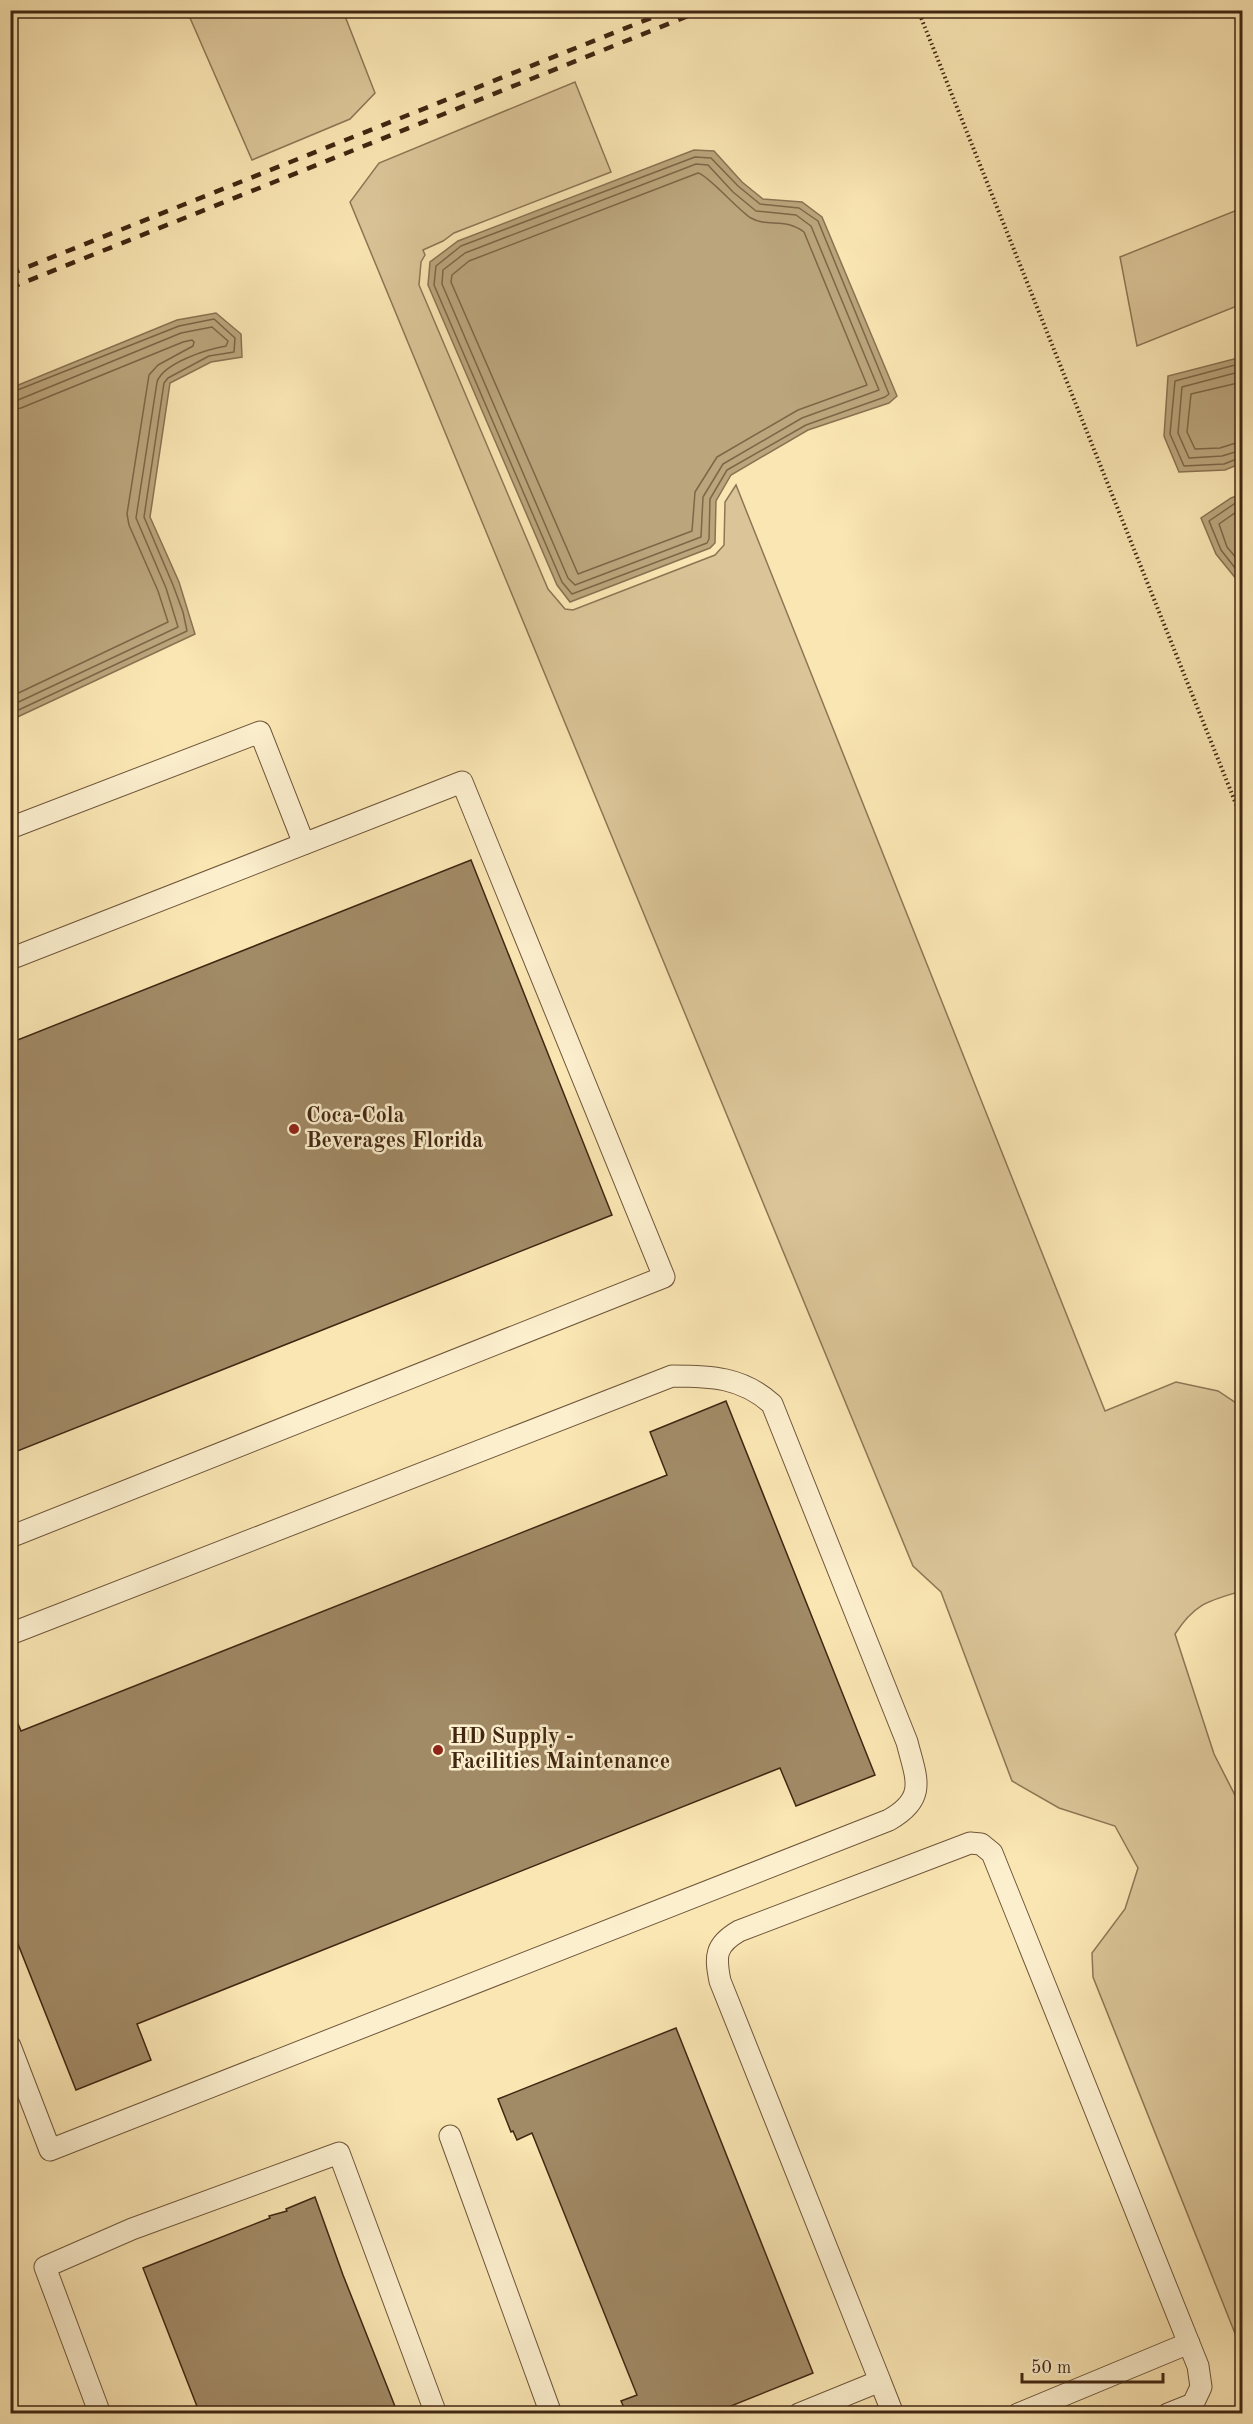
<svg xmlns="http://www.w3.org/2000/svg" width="1253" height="2424" font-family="'Old Standard TT',serif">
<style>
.green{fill:#dbc598;stroke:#8e7655;stroke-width:1.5}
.water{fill:#bba57c;stroke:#8a7252;stroke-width:1.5}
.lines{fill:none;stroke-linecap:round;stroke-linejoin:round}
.shore{stroke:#7e6647;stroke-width:1.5}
.building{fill:#a18a66;stroke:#412612;stroke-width:1.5}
.minor-casing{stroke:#6f563a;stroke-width:23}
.path{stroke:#412612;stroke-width:4;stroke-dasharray:1.5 3;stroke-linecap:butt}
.minor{stroke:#fcefce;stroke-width:21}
.rail{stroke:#412612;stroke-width:4.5;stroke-dasharray:10 10;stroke-linecap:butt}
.poi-dot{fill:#8f2418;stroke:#fcefce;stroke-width:2}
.labels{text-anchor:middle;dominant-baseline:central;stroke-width:5;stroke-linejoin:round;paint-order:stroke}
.poi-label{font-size:22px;font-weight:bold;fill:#412612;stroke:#fcefce;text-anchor:start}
</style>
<rect width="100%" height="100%" fill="#fae6b3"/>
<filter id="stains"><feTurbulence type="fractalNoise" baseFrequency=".00333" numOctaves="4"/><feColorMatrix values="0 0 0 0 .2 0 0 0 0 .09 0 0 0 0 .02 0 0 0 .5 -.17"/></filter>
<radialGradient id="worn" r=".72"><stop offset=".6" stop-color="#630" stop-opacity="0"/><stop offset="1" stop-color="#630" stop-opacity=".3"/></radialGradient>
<path class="green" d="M187,11h156l32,82 -25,26 -98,41z
M575,82l36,90 -157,61 -11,8 -20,9 2,5 -4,7 -2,23 129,304 17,20 8,1 142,-55 9,-10 1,-43 11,-17 369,926 71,-29 42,9 24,16v184c-34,10 -47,12 -67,43l39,120 28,55v542l-149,-374 -1,-24 33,-44 13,-41 -23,-42 -56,-18 -47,-27 -71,-189 -28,-26 -563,-1364 29,-39z
M1242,208v96l-105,42 -17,-89z"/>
<path class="water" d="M694,150l20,1 28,31 21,17 39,3 20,15 75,179 -8,7 -81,27 -77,45 -15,26 -1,42 -5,5 -140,54 -13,-17 -129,-300 2,-23 28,-21z
M216,313l25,21 1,23 -31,5 -41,21 -20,134 29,65 16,52 -184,86v-332l166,-68z
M1234,359h8v104l-17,7 -46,2 -15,-36 4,-60z
M1242,494v86h-5l-21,-26 -15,-36 30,-20z"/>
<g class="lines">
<path class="shore" d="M695,157l16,1 27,28 22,18 39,4 19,13 71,173 -4,3 -79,28 -79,45 -17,29 -1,40 -2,4 -135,51 -10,-12 -128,-297 2,-19 25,-20z
M696,164l12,1 25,27 23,19 40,4 15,11 68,164 -77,28 -79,46 -20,33 -2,40 -126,48 -7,-7 -126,-294 1,-14 22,-17z
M698,173c9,1 41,38 53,45 17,10 33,-1 53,14l63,153 -69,25 -81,47 -22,35 -3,39 -114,43 -127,-292 1,-7 17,-14z
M1242,365h-7l-60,16 -5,53 14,32 40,-2 18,-7
M1242,373h-7l-53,14 -4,46 11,25 33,-2 20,-6
M1242,382l-51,12 -4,38 8,17 25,-1 22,-7
M10,393l169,-67 35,-7 21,19 -1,14 -25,4 -41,22 -4,5 -20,134 29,68 10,27 4,19 -177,83
M10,401l8,-1 163,-67 31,-6 16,14 -2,5c-18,3 -63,17 -69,36l-21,136 30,70 12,39 -168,79
M10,410l11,-2 162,-66 9,-2 2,2 -1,4 -35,19 -9,10 -22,139 2,11 29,66 10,31 -158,75
M1242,500l-8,4 -25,17 12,29 18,23 3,1
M1242,508l-23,16 8,23 15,18"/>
</g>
<path class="building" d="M471,860l141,355 -602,239v-411z
M726,1401l149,374 -79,31 -16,-38 -643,256 14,36 -75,30 -66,-166v-219l11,26 646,-256 -17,-43z
M676,2028l137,345 -102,41h-88l-1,-3 3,-1 -4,-9 16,-6 -105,-262 -15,7 -4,-9 -2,1 -13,-33z
M315,2197l28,78 55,139h-198l-57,-146 127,-50 -1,-2 18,-5 -1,-2z"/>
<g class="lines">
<defs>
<path id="minor" d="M10,828l250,-96 44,112
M10,959l452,-177 202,495 -654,260
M10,1634l662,-258c39,0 70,1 100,28l135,338c9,36 21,56 -18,78l-839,330 -40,-104
M450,2136l101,278
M880,2381l-160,-400c-5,-25 -5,-36 19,-50l231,-88 11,1 11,9 206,513 3,21 -8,17 -25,10
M100,2414l-55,-147 87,-38 207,-76 97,261
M799,2414l81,-33 13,33
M1018,2414l171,-71"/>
</defs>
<use href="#minor" class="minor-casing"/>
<path class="path" d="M918,10l324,809"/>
<use href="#minor" class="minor"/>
<path class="rail" d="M10,274l661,-264
M10,288l693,-278"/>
</g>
<g class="poi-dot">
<circle cx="294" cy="1129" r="6"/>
<circle cx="438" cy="1750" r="6"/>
</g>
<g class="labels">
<g class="poi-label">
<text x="306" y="1116">Coca-Cola<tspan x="306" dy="25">Beverages Florida</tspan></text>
<text x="450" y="1737">HD Supply -<tspan x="450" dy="25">Facilities Maintenance</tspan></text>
</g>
</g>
<rect width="1253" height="2424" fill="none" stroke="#fae6b3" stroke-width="36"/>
<rect x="12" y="12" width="1229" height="2400" fill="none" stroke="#412612" stroke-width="3"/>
<rect x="18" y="18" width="1217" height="2388" fill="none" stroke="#412612" stroke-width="1.5"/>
<path d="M1022 2373v9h141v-9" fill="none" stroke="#412612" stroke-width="3"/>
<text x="1031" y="2373" font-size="18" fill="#412612" stroke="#fcefce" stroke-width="4.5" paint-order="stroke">50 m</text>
<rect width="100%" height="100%" filter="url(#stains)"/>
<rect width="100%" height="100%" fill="url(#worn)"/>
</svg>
